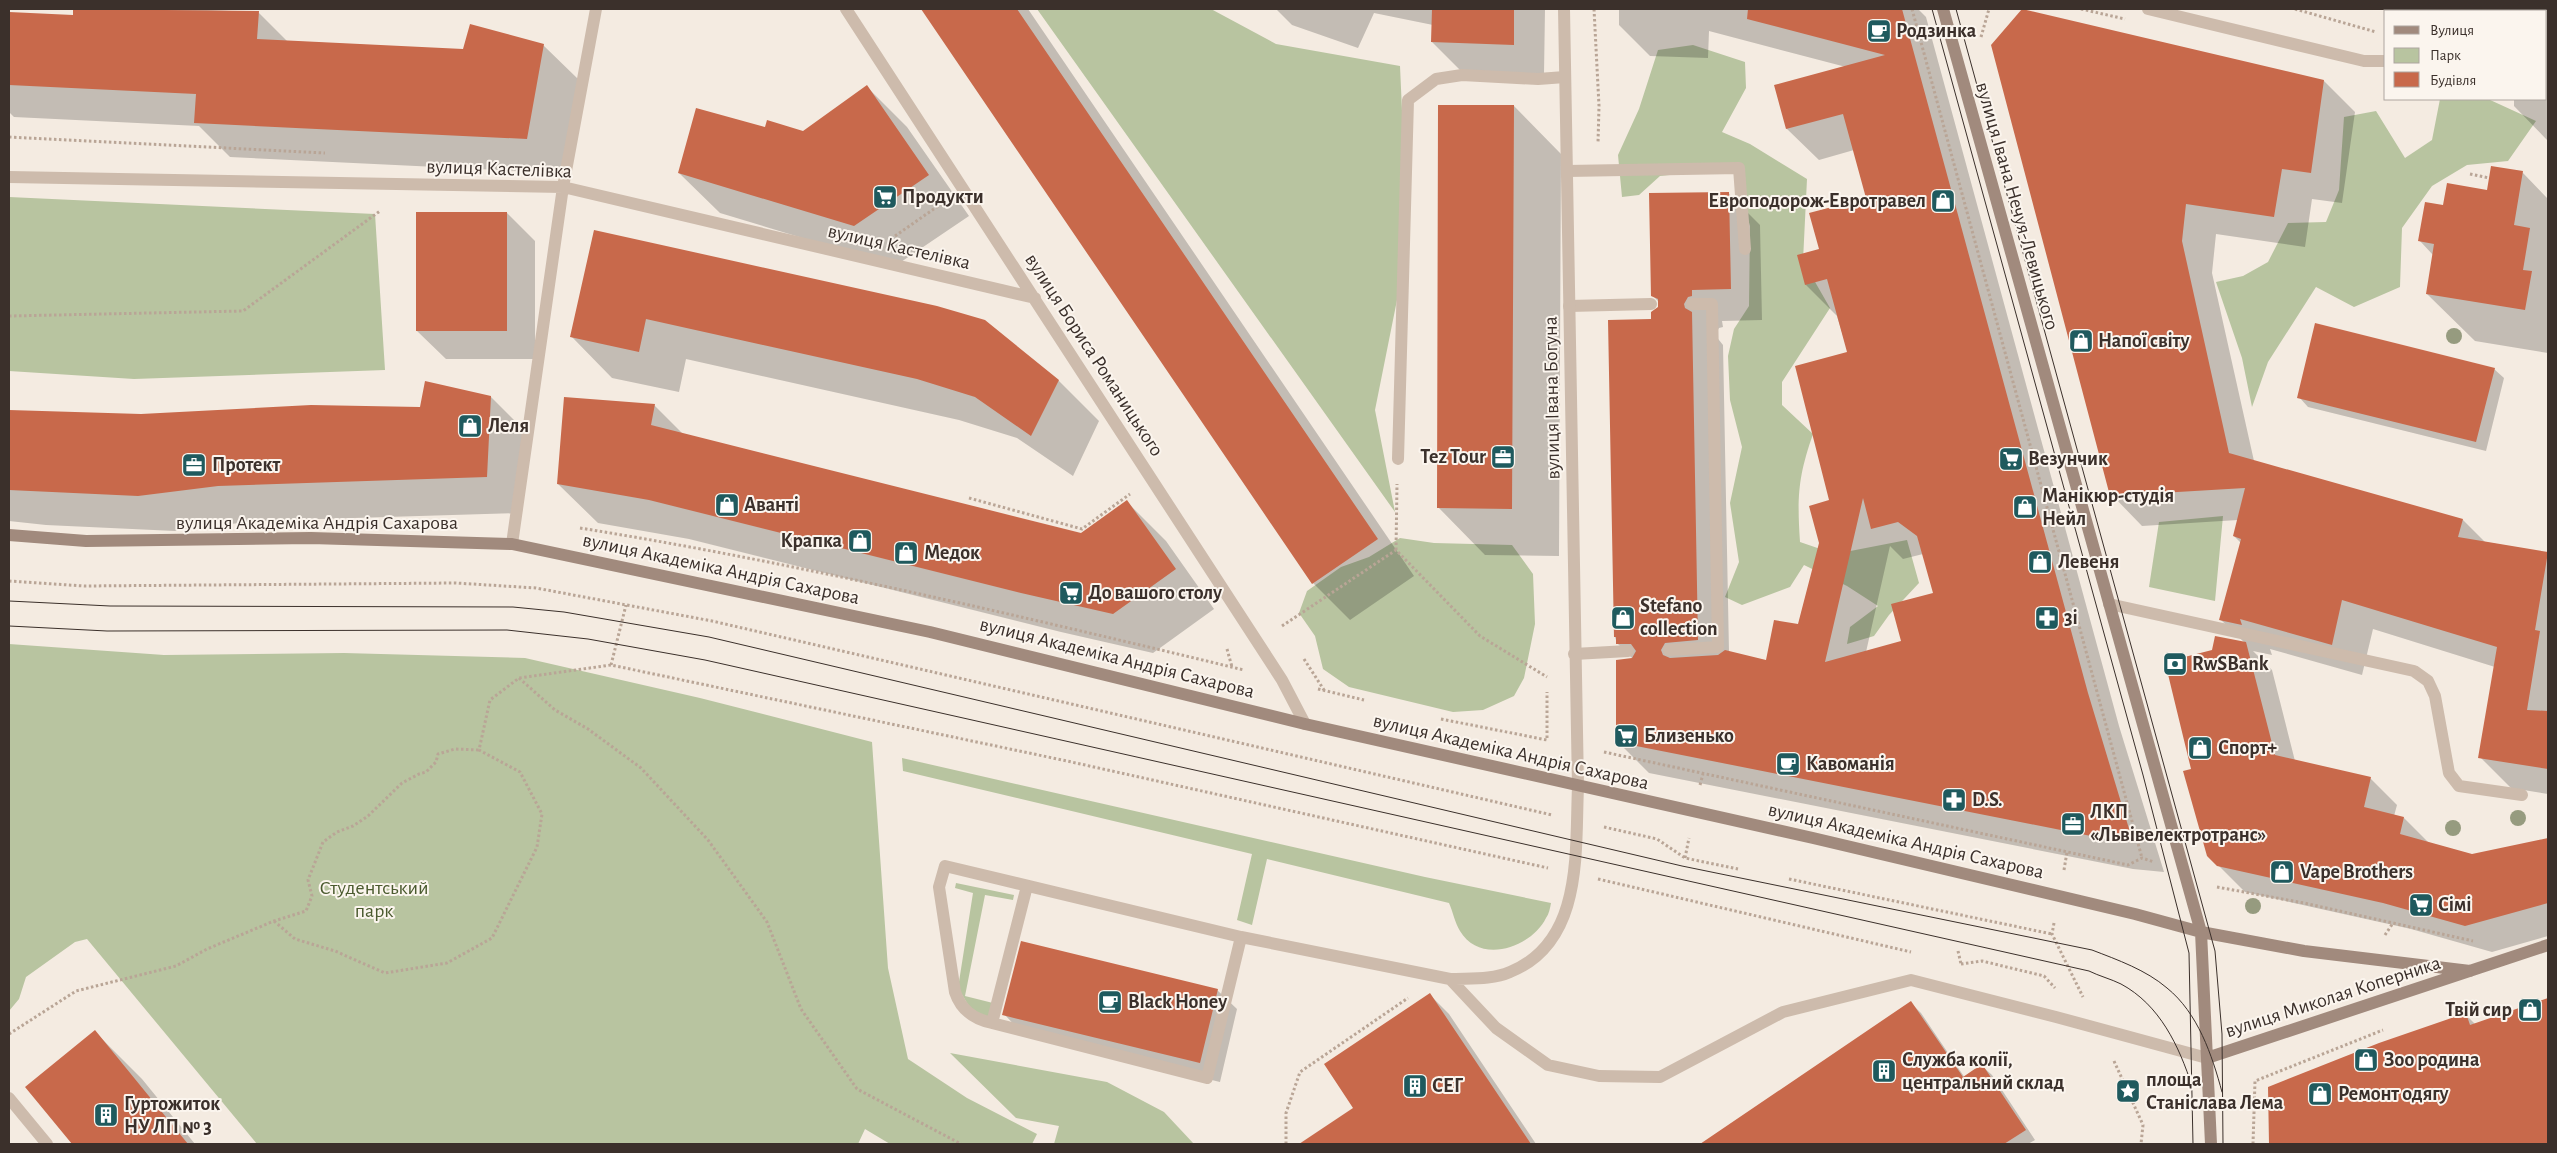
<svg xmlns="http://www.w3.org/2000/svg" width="2557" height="1153" font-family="'Alegreya Sans',sans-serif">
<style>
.green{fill:#b8c4a0}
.shadow{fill:#0003;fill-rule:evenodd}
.building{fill:#c8694b;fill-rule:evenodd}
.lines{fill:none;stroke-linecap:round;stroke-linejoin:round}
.path{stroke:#b9a596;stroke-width:3;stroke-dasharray:2.5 2.5;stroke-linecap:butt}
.service{stroke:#cdbbac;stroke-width:12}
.minor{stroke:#cdbbac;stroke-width:12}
.secondary{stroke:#a18a7d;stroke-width:12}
.tram{stroke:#3b302b;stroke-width:1}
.tree{fill:#969b7f}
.labels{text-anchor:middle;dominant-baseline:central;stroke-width:4;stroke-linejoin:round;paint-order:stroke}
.poi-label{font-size:20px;font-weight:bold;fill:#3b302b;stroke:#fbf5ee;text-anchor:start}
.street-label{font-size:20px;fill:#3b302b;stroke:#fbf5ee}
.park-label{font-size:20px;fill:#4a5a2e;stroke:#fbf5ee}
</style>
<rect width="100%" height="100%" fill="#f4ebe1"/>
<path class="green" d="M1037,9h174l65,35 124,22 8,179 -33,165 20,102z
M1693,45l52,17 1,26 -24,44 28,12 57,35 -4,82 27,47 -48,74v23l31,29c-15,43 -16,63 -13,108l35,12 72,-14 12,43 -30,32 -15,21 -27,8 3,-17 28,-21 -31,-20 -43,-21 -14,22 -48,18 -17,-8 14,-35 -9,-59 12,-56 -12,-47 -2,-44 6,-27 15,-23 1,-80 -16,-53 -17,-3 -57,6 -21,19 -17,2 -4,-42 21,-46 19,-59z
M2440,99h48l48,22 -28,40 -41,4 -35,21 -30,42 -2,59 -46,20 -38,-20 -48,75 -16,45 -10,-49 -26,-76 27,-6 25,-14 20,-39 38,-1 13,-32 5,-73 32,-6 29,47 27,-18z
M9,197l366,17 10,156 -251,9 -125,-8z
M2223,516l-8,85 -66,-14 10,-65z
M1400,538l34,5 78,2 21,29 2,50 -11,54 -10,18 -31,14 -30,2 -104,-25 -26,-18 -8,-33 -16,-23 8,-22 34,-24 28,-10z
M9,644l155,11 180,-2 181,5 175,40 172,44 16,226 20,91 59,39 70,36 -5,10h-142l-25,-15 -7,15h-601l-170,-205 -12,3 -49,35 -7,22 -10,12z
M902,758l523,119 126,26c-1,5 -2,11 -5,15 -15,30 -66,47 -86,13 -5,-8 -7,-19 -11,-28l-182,-44 -15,66 -15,-5 15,-66 -349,-83z
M956,883l58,12 -1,5 -28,-5 -20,101 28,7 -3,14 -17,-4 -15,-25 15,-95 -18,-5z
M950,1053l157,29 57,30 30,32h-140l5,-18 -43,-8z"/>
<path class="shadow" d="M74,9h108l76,3 29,29 177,9 79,-5 35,34 -17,94 -331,-16 -31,-31 -185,-9 -5,-5v-99l65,3z
M924,9h104l386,567 -64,44 -37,-37z
M1276,9h269l-1,65 -82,-2 -30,-30 1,-17 -59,-12 -16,35 -66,-23z
M1619,9h299l8,8 193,709 45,146 -31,-3 -484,-96 -31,-31 15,-83 -16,-16 -2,-6 37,-317 8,-12 -1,-6 -7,-7 77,-101 31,31 2,95 -40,1 1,6 -4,1 -4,7 8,10 6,307 38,9 31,-35 33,-125 17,-149 -11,-36 -31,-31 15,-35 46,-51 -13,-49 -35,10 -32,-31 -11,-43 70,-19 -137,-36 -1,27 -58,-2 -31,-31zM1890,546l13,13 20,-5 11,40 -31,48 -37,10z
M2391,9h24v2z
M2484,9h64v132l-34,-35v-7h32v-88h-61z
M1992,46l332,35 31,31 -13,91 -30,-4 -7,48 -89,-13 -4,39 42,188 209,59 22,22 63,11v241l-37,-6 -31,-31 15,-90 -122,-38 -11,46 -92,-26 2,6 -19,-4 19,19 23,91 75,17 27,27 -3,11 10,2 25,25 43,12 76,-16v97l-56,16 -81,-23 -166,-37 -37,-37 37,-212 -24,-23 20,-77 -7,-7 4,-16 -96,6 -30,-31z
M867,87l40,40 62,89 -74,50 -175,-53 -41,-40 87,-44 38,3z
M1514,106l47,48 -2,402 -74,-1 -47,-48z
M2522,172l26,27v154l-73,-12 -48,-47 6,-39 -13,-14 24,-34 44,-16z
M507,213l28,28v118h-89l-29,-28z
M594,232l464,148 41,41 -26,55 -56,-38 -58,-18 -273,-61 -7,33 -67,-14 -40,-41z
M2494,369l10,9 -18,73 -178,-44 -9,-10z
M491,397l36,36 -5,80 -267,8 -80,10 -129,-6 -37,-4v-110l132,5 280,-8z
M654,405l29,29 398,100 46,-32 39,39 48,68 -61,44 -92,-21 -372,-93 -91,-16 -40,-39z
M1217,990l20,19 -17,73 -197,-48 -19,-20z
M1430,995l19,19 87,130h-200l-11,-16 30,-20z
M2548,1000v144h-278v-56l195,-74 10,10z
M1911,1003l10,10 44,65 17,-12 10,9 43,65 -7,4h-325z
M95,1032l47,47 53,65h-121l-47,-57z"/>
<path class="building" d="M73,9l186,2 -2,28 206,10 7,-25 74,20 -17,95 -333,-16 2,-29 -187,-9v-73l64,3z
M921,9h96l361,530 -66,45z
M1432,9h82v36l-83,-3z
M1748,9h154l186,684 45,149 -32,-4 -485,-96v-82l16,-2 4,-7 -5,-7h-15v-7h-2l-6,-317 43,-1v-7l7,-5v-8l-7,-3 -2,-103 80,-1 2,97 -39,1v6l-4,1 -4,7 1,4 7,4 6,328 -33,3 -4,7 2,5 7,3 48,-3 7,-5 41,10 8,-40 24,4 21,-81 -10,-37 20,-6 -34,-134 52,-14 -20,-73 -22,6 -8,-30 22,-6 -10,-36 57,-15 -23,-84 -57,15 -12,-44 111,-30 -138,-36zM1863,498l8,31 27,-7 19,14 16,57 -42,11 10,37 -76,21z
M2022,9l302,71 -13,93 -29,-4 -8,48 -88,-13 -4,37 47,212 234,66 -5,18 90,15 -13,78 5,1 -13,79 21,1v58l-70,-11 19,-111 -155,-47 -10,45 -92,-26 2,6 -23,-5 22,-81 -8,-3 12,-48 -135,8 -119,-451z
M867,85l62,90 -75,51 -176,-53 18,-65 69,19 2,-7 36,11z
M1438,105h76l-2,404 -75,-1z
M2491,166l32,5 -9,54 16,3 -7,42 9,1 -7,39 -99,-16 8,-50 -16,-3 7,-39 18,3 4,-22 40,7z
M416,212h91v119h-91z
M594,230l343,76 48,14 74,60 -28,56 -56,-39 -58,-18 -271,-60 -7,33 -69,-15z
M2315,323l180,45 -19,74 -179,-44z
M425,381l66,15 -4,81 -269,9 -80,10 -129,-6v-80l132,4 170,-9 109,2z
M564,397l91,7 -4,21 430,108 46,-33 49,69 -63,45 -92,-21 -372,-93 -92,-16z
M2215,636l31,6 29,113 96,22 -7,30 40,10 -4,17 72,20 76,-16v65l-83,23 -82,-23 -166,-37 -10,-10 -24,-85 8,-2 -26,-107 47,-12z
M1021,941l197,48 -18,74 -198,-48z
M1430,993l101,151h-232l54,-36 -29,-44z
M2548,998v146h-279l-1,-57 111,-44 87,-30 4,12z
M1911,1001l52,76 19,-13 44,66 -22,14h-304z
M95,1030l93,114h-116l-47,-57z"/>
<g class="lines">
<path class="path" d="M1594,9l5,97 -1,37
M1912,9l230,849
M2081,9l44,10
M2295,9l81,23
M1981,37l8,-28
M9,137l316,16
M2470,174l19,4
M895,236l46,-32
M9,316l234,-5 137,-100
M969,498l113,31 48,-35
M580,528c224,36 444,89 664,142
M1396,550l1,-66
M9,581l75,5 372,-3 80,5 176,33 840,194
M1282,626l114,-76 84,86 67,41
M1227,649l5,18
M1304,659l20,31
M611,665l15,-60
M519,678l36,32 33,19 53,39 67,72 59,82 34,87 56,80 104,55
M1318,689l46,11
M1441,719l106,21v-48
M1604,752l524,113 14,-7 12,4
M1700,785l3,-11
M1604,827l53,12 28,19 53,11
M1685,858l4,-20
M2064,870l3,-18
M1598,879l313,73
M1789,879l263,55
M2217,887l87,16 169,38
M274,921l21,18 40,12 50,22 62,-10 45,-25 45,-91 5,-33 -22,-42 -41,-22 11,-50 29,-22 92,-13 456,96 481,107
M2054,923l-2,11 31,63
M2385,935l8,-12
M1958,951l3,13
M1961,964l21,-3 62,15 11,12
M9,1034l67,-43 100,-25 31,-17 67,-28 32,-10 6,-15 -4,-16 15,-38 14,-10 16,-6 15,-10 34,-33 17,-9 7,-2 10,-10 2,-8 17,-5 24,1
M2114,1061l29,64 -2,19
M1286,1144v-31l14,-41 108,-74
M2253,1144l2,-63 128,-51"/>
<path class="service" d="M1567,171l172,-3 6,81
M1569,306l82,-2
M1398,459l10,-359 28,-21 26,-4 76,4 27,-2
M2109,604l305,67 14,10 7,15 14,77 10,13 63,9
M1669,650l49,-3 -6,-343h-20
M1574,654l54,-3
M1027,886l-35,137 215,55 34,-141
M1450,979c20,-1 42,1 60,-7 74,-30 65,-121 68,-185
M992,1023c-19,-4 -31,-13 -37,-31l-16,-105 6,-21 296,71 209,42 46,49 52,37 51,11 61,1 123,-65 128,-32 145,37 151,41
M9,1098l38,46"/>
<path class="minor" d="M846,9l436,671 23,44
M1564,9l14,778
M2148,9l216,52h22
M2419,11v-2
M9,177l554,10 472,111
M512,544l51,-357 33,-178"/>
<path class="secondary" d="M1943,9l258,923 10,212
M9,535l77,6 225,-3 201,6 418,88 375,92 508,114 322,76 66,18 103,19 166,20
M2207,1058l341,-113"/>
<path class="tram" d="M1932,9l211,766 46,178 4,191
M1956,9l259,942 7,83 1,110
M9,601l101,5 403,1 51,5 145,25 973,229 410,84c26,10 54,20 75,38 31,25 45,67 55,104
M9,626l98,5 400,-1 81,9 117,21 1384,311c10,5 22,8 32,13 39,21 58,62 71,102"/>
</g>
<g class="tree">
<circle cx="2454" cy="336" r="8"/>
<circle cx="2518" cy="818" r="8"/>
<circle cx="2453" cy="828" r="8"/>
<circle cx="2253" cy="906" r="8"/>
</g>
<defs>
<symbol id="cafe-square" viewBox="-11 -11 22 22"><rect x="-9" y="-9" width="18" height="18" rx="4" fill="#1f5a5e" stroke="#fbf5ee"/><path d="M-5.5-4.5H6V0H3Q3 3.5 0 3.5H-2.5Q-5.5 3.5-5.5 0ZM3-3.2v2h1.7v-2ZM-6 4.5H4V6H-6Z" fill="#fff"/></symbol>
<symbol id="supermarket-square" viewBox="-11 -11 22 22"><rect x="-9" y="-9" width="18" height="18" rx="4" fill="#1f5a5e" stroke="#fbf5ee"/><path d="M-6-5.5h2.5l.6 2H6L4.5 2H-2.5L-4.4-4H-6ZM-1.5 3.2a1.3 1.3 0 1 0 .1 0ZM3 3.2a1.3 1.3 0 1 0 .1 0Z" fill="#fff"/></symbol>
<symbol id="shop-square" viewBox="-11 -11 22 22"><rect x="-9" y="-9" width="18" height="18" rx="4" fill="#1f5a5e" stroke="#fbf5ee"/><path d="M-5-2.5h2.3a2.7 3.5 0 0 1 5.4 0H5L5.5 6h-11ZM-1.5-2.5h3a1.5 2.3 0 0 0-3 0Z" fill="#fff"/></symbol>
<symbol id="office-square" viewBox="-11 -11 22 22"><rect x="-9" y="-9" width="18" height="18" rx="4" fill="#1f5a5e" stroke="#fbf5ee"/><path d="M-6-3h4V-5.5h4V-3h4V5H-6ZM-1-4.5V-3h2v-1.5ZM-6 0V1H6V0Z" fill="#fff"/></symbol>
<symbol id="pharmacy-square" viewBox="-11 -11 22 22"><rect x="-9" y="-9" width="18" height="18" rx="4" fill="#1f5a5e" stroke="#fbf5ee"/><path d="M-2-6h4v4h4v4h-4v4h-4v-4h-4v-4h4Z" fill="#fff"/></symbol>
<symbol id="bank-square" viewBox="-11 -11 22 22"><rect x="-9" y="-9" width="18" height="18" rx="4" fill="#1f5a5e" stroke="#fbf5ee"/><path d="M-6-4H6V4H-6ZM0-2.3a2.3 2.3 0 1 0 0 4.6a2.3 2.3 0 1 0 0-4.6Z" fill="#fff"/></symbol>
<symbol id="building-square" viewBox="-11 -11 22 22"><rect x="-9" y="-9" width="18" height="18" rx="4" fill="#1f5a5e" stroke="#fbf5ee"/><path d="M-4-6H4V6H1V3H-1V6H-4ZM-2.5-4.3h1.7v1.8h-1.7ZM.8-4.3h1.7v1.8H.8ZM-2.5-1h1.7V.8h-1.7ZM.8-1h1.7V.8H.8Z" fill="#fff"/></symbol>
<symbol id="sight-square" viewBox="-11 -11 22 22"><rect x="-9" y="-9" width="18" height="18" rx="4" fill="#1f5a5e" stroke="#fbf5ee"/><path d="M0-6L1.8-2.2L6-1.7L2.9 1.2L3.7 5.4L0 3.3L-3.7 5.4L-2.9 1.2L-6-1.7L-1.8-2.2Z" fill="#fff"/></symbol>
</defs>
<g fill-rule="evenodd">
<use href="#cafe-square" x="1865" y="17" width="28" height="28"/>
<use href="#supermarket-square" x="871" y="183" width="28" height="28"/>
<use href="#shop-square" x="1929" y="187" width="28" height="28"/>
<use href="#shop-square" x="2067" y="327" width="28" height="28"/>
<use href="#shop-square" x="456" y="412" width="28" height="28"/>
<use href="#office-square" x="1489" y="443" width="28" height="28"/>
<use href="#supermarket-square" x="1997" y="445" width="28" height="28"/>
<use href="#office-square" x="180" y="451" width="28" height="28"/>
<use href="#shop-square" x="713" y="491" width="28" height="28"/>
<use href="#shop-square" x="2011" y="493" width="28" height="28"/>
<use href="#shop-square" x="846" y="527" width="28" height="28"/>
<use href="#shop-square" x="892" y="539" width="28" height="28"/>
<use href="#shop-square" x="2026" y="548" width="28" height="28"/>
<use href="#supermarket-square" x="1057" y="579" width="28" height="28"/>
<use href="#shop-square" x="1609" y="604" width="28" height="28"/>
<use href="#pharmacy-square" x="2033" y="604" width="28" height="28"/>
<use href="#bank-square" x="2161" y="650" width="28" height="28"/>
<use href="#supermarket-square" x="1612" y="722" width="28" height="28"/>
<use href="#shop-square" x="2186" y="734" width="28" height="28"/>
<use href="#cafe-square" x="1774" y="750" width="28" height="28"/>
<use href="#pharmacy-square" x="1940" y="786" width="28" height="28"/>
<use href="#office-square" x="2059" y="810" width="28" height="28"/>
<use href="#shop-square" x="2268" y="858" width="28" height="28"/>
<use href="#supermarket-square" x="2407" y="891" width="28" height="28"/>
<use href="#cafe-square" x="1096" y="988" width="28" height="28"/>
<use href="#shop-square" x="2516" y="996" width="28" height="28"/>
<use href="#shop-square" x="2352" y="1046" width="28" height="28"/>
<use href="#building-square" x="1870" y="1057" width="28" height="28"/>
<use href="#building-square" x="1401" y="1072" width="28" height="28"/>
<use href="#sight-square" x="2114" y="1077" width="28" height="28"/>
<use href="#shop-square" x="2306" y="1080" width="28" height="28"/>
<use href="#building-square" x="92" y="1101" width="28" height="28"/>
</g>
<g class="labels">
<g class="poi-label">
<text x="1896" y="31">Родзинка</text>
<text x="902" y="197">Продукти</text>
<text x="1926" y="201" text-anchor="end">Европодорож-Евротравел</text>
<text x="2098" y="341">Напої світу</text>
<text x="488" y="426">Леля</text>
<text x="1486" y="457" text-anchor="end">Tez Tour</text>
<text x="2028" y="459">Везунчик</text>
<text x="212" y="465">Протект</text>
<text x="2042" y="496">Манікюр-студія<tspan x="2042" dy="23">Нейл</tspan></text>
<text x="744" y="505">Аванті</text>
<text x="842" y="541" text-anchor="end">Крапка</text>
<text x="924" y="553">Медок</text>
<text x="2058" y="562">Левеня</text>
<text x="1088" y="593">До вашого столу</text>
<text x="1640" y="606">Stefano<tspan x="1640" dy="23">collection</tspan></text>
<text x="2064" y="618">3і</text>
<text x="2192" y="664">RwSBank</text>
<text x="1644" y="736">Близенько</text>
<text x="2218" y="748">Спорт+</text>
<text x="1806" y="764">Кавоманія</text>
<text x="1972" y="800">D.S.</text>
<text x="2090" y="812">ЛКП<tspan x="2090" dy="23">«Львівелектротранс»</tspan></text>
<text x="2300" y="872">Vape Brothers</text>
<text x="2438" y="905">Сімі</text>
<text x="1128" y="1002">Black Honey</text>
<text x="2512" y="1010" text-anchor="end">Твій сир</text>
<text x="1902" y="1060">Служба колії,<tspan x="1902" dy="23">центральний склад</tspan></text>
<text x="2384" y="1060">Зоо родина</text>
<text x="2146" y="1080">площа<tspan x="2146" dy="23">Станіслава Лема</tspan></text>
<text x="1432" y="1086">СЕГ</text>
<text x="2338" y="1094">Ремонт одягу</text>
<text x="124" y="1104">Гуртожиток<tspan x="124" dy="23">НУ ЛП № 3</tspan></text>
</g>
<g class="street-label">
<text transform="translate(499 169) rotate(2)">вулиця Кастелівка</text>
<text transform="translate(2017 206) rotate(74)">вулиця Івана Нечуя-Левицького</text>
<text transform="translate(899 247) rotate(13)">вулиця Кастелівка</text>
<text transform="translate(1094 355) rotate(57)">вулиця Бориса Романицького</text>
<text transform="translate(1552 398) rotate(-91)">вулиця Івана Богуна</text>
<text x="317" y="523">вулиця Академіка Андрія Сахарова</text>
<text transform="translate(721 569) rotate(12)">вулиця Академіка Андрія Сахарова</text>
<text transform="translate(1117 658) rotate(14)">вулиця Академіка Андрія Сахарова</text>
<text transform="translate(1511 752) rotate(13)">вулиця Академіка Андрія Сахарова</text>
<text transform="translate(1906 841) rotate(13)">вулиця Академіка Андрія Сахарова</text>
<text transform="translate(2333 997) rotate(-18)">вулиця Миколая Коперника</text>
</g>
<g class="park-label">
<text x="374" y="888">Студентський<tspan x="374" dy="23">парк</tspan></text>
</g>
</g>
<rect width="2557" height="1153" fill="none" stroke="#3b302b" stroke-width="20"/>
<rect x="2384" y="10" width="162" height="90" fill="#fbf5ee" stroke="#aea6a0"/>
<rect x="2394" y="26" width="25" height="8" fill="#a18a7d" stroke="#aea6a0"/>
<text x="2430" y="35" font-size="15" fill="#3b302b">Вулиця</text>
<rect x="2394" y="48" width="25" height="15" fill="#b8c4a0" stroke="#aea6a0"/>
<text x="2430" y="60" font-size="15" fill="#3b302b">Парк</text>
<rect x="2394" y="72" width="25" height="15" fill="#c8694b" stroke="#aea6a0"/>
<text x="2430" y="85" font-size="15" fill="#3b302b">Будівля</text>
</svg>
